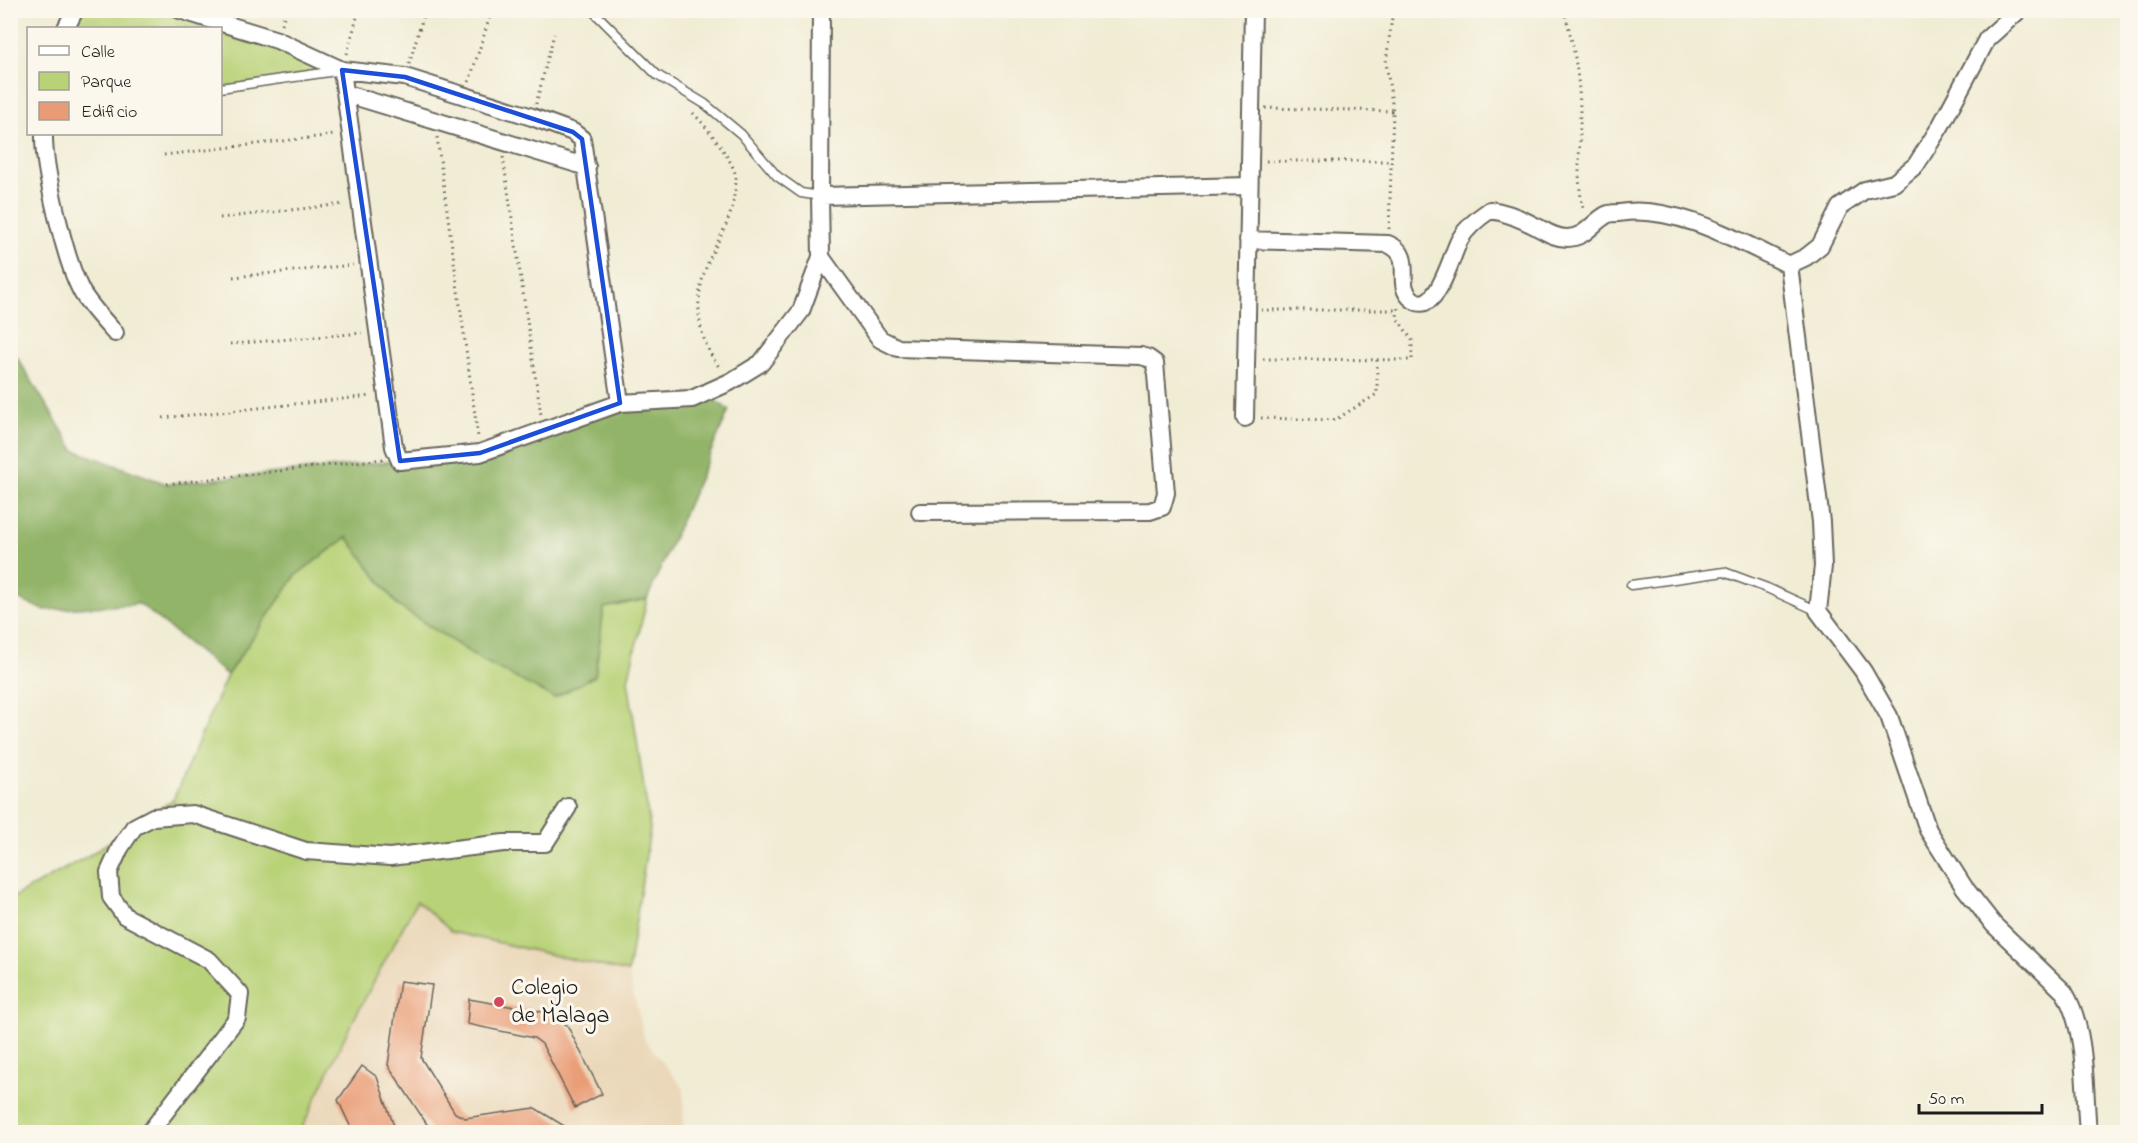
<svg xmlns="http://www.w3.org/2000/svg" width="2138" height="1143" font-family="'Indie Flower',sans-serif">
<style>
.built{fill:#ebd8ba}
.green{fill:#b8d277;stroke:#6a774a;stroke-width:1.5}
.forest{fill:#92b468;stroke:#576842;stroke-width:1.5}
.building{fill:#e99b75}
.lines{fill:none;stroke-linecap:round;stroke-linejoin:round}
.lane-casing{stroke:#67655c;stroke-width:11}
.street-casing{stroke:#67655c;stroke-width:20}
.path{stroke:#67655c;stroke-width:3;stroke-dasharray:1.5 4.5;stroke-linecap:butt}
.lane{stroke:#fff;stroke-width:8}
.street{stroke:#fff;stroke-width:16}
.marked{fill:none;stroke:#1d4ed8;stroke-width:4.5;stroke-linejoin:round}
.poi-dot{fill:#d1495b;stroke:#fbf7ec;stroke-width:2}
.labels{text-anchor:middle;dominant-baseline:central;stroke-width:6;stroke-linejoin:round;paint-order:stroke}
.poi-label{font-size:24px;fill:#1c1c1c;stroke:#fbf7ec;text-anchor:start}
</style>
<rect width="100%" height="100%" fill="#fbf7ec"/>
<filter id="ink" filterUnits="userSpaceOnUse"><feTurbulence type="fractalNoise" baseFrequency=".0167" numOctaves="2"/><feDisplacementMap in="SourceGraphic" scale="12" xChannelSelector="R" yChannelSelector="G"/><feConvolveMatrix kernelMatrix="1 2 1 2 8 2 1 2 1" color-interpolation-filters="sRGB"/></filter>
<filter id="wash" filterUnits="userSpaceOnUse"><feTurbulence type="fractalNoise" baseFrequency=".008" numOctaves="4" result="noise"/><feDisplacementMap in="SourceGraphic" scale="24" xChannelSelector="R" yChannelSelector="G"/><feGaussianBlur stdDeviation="1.35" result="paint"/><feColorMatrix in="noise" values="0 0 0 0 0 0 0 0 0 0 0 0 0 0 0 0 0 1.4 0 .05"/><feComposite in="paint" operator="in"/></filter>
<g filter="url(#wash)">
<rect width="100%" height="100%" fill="#f1ecd4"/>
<path class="built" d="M417,901l35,31 176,40 17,68 39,49 -1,43h-383l47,-100z"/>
<path class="green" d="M75,11h105l162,59 -121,18 -1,-60h-154z
M348,537l50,69 197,70 9,-68 43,-9 -19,81 22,149 -22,143 -176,-40 -35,-31 -70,131 -47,100h-282l-7,-11v-225l3,1 74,-41 85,-56 54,-125 69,-100z"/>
<path class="forest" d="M10,346l64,104 93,34 299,-30 154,-51 84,-10 25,17 -82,189 -43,9 -9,68 -41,22 -74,-39 -82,-53 -51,-69 -51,38 -69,100 -87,-71 -96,6 -33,-14z"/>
<g id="blocks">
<path class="building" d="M400,981l32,4 -11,73 34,55 10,5 70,-10 39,24h-142l-44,-67z
M469,999l74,13 24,13 35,69 -27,14 -33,-64 -8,-6 -67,-14z
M362,1066l15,11 19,55h-43l-15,-32z"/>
</g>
</g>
<g filter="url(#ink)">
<use href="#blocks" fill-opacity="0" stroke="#67655c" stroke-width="1.5"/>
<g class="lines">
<defs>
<path id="lane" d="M592,10l65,65 48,29 36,30 36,42 24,17 19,3
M220,88l116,-17
M1631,585l93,-13 43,16 51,23"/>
<path id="street" d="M180,10l97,30 65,30 63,7 127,40 41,15 9,7 38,264
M66,28l9,-18
M342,70l52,377 6,14 80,-8 140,-50 72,-4 38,-17 31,-19 40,-52 20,-54 -1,-61 1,-186
M347,94l240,73
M44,134c-1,33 22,131 39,160 9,14 21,27 32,39
M820,196l429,-10
M1248,240l140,4c29,12 5,40 24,55 25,20 40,-47 48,-60 7,-12 18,-21 30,-29 16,2 32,9 47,17 10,5 18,11 30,11 18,0 25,-15 39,-23 3,-2 9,-2 13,-2 54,-10 122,29 170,52l17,-8 14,-11 20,-39 25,-17 29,-7 22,-18 24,-38 47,-88 32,-29
M821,257l59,82 18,9 243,8 7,2 7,5 11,130 -4,14 -12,4 -230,1
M1789,265l32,257 2,44 -5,45 45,60 26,45 39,114 36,57 30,38 70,67c23,37 20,98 24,140
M1245,418l8,-408
M150,1132l87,-114 3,-24 -31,-34 -84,-44 -14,-19 -2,-25 11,-24 14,-21 19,-10 40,-3 113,37 84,6 114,-14h41l23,-36"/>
</defs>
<use href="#lane" class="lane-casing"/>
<use href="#street" class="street-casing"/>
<path class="path" d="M1564,10c11,38 17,77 16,116 0,28 -4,57 4,85
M282,24l4,-14
M347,54l12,-44
M409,64l16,-54
M469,82l23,-72
M536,104l18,-70
M1265,108l128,3
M693,113c13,13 37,43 42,60 2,7 0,16 -1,23 -2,22 -14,40 -23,60 -18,37 -17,79 9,112
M437,137l41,300
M164,155l170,-20
M503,157l38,258
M1266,161h124
M220,218l124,-14
M1389,229l4,-118 -7,-49 7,-52
M233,277l120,-12
M1261,310h137
M230,344l132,-11
M1263,359l149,1v-20l-15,-22 1,-11
M163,418l208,-22
M1261,418l74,2 42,-26v-34
M167,484l216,-25"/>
<use href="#lane" class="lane"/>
<use href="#street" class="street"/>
</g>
</g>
<path class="marked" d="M342,70l63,7 168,55 9,7 38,264 -140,50 -80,8z"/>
<circle class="poi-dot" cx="499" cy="1002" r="6"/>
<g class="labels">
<g class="poi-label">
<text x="511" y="988">Colegio<tspan x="511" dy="28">de Malaga</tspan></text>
</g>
</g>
<rect width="2138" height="1143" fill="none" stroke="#fbf7ec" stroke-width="36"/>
<rect x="27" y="27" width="195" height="108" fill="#fbf7ec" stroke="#a29f99" stroke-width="1.5"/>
<rect x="39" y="46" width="30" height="9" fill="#ffffff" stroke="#a29f99" stroke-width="1.5"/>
<text x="81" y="57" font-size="18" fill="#1c1c1c">Calle</text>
<rect x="39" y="72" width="30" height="18" fill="#b8d277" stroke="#a29f99" stroke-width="1.5"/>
<text x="81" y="87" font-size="18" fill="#1c1c1c">Parque</text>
<rect x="39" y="102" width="30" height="18" fill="#e99b75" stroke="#a29f99" stroke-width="1.5"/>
<text x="81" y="117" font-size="18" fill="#1c1c1c">Edificio</text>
<path d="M1919 1104v9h123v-9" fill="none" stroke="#1c1c1c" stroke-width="3"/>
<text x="1928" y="1104" font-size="18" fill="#1c1c1c" stroke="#fbf7ec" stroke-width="4.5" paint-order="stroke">50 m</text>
</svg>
